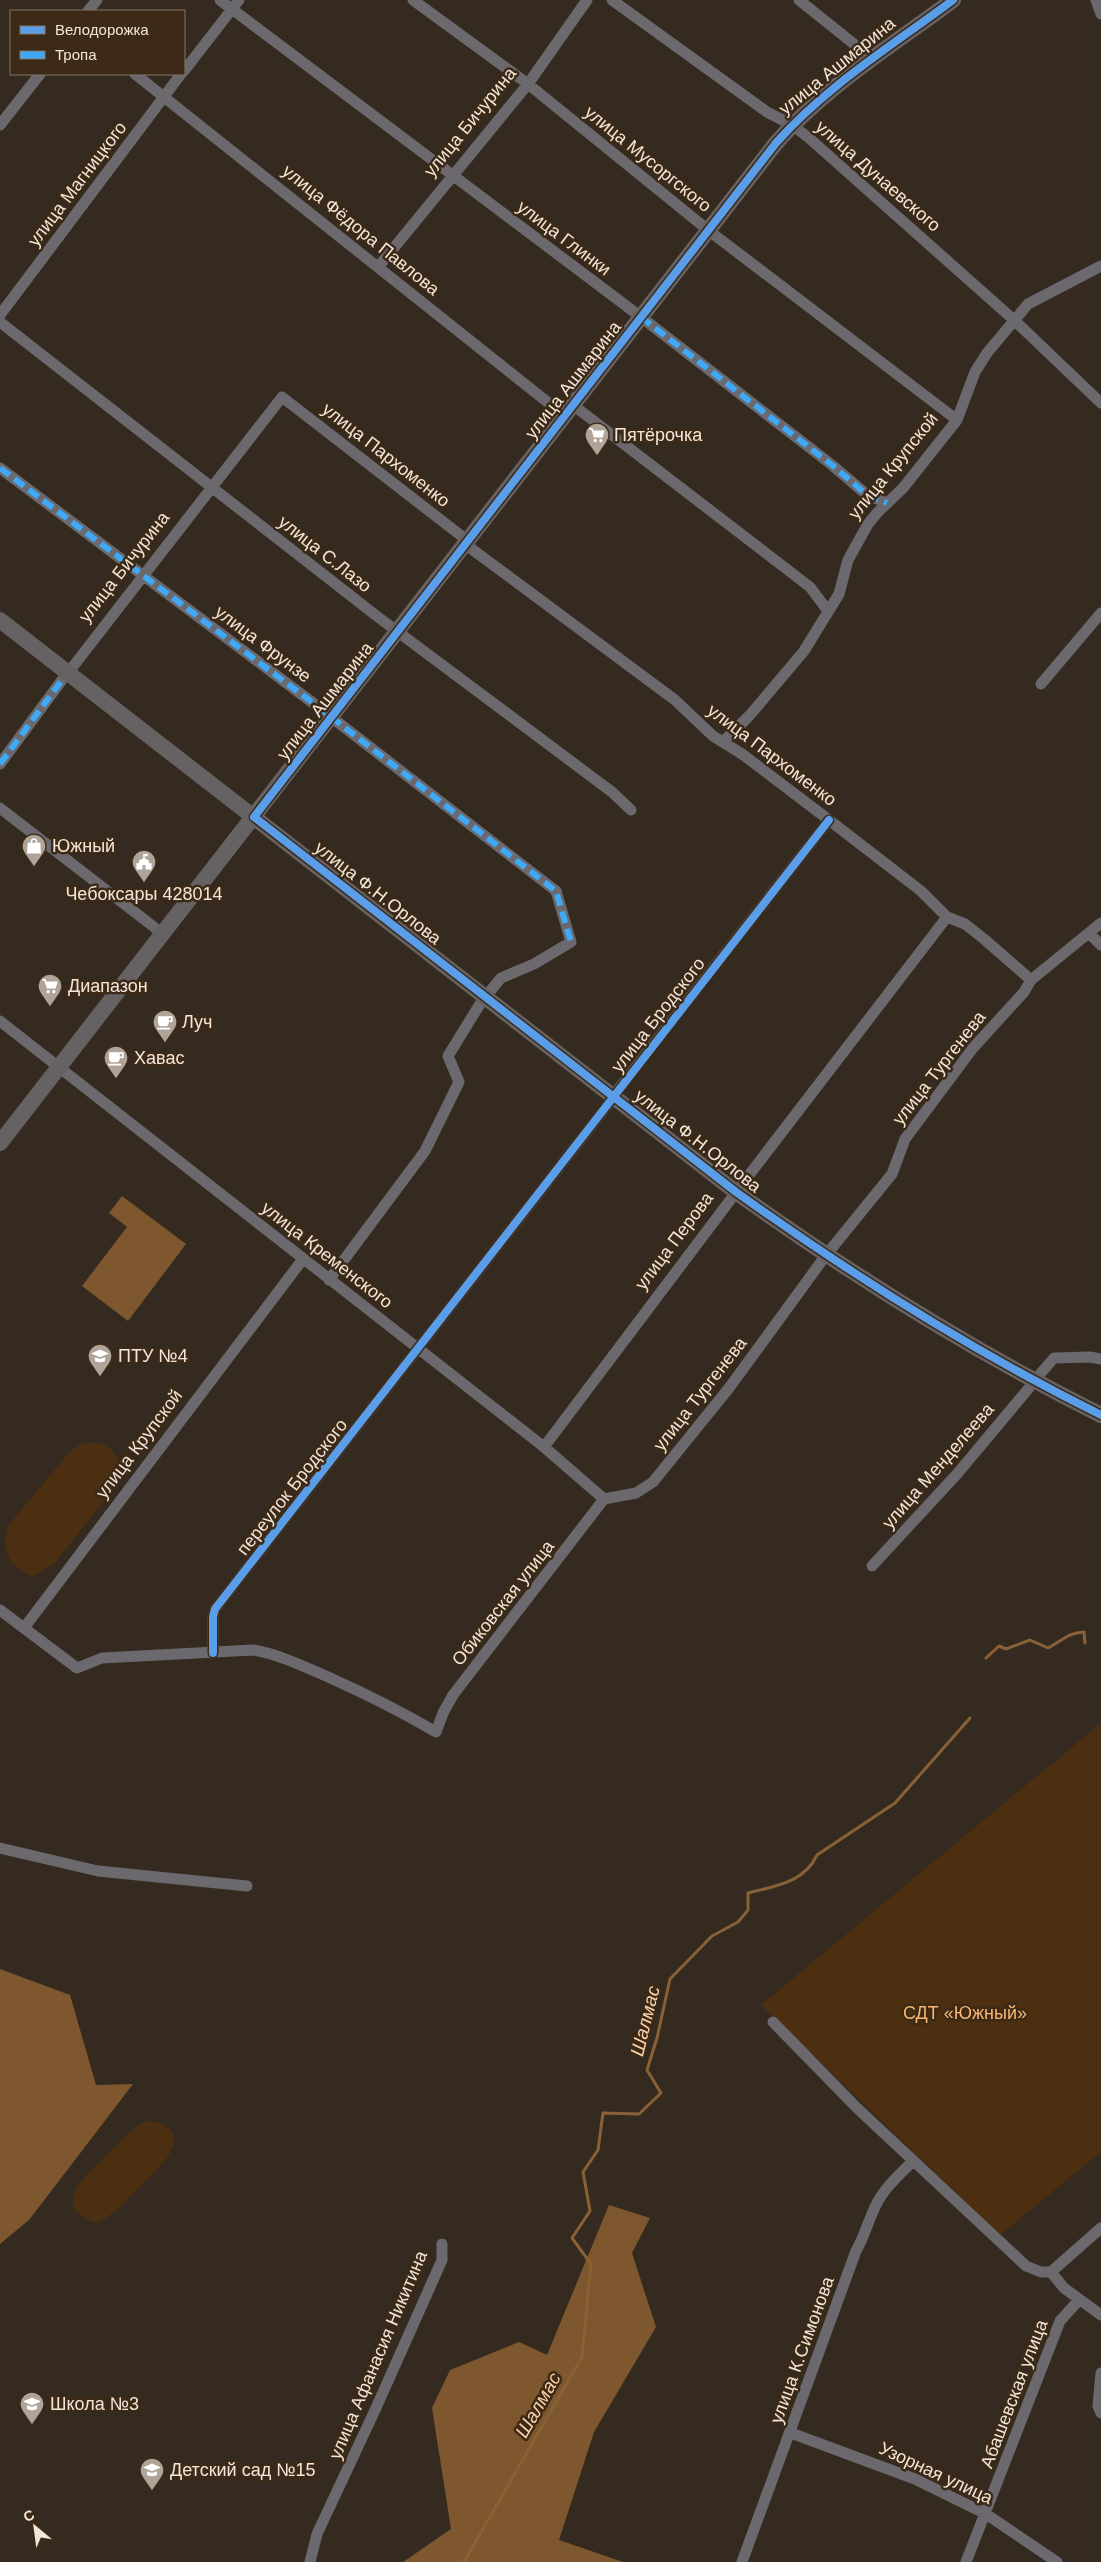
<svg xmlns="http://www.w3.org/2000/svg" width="1101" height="2562" font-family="Helvetica,sans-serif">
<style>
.green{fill:#4b2f10}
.forest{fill:#7e572e}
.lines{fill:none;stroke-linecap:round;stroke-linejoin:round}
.stream{stroke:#8a6136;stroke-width:3}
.street{stroke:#6b686e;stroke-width:11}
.secondary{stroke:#666163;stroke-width:16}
.quiet{stroke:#3fa9f5;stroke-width:6;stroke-dasharray:12 6;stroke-linecap:butt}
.cycleway-casing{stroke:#3c2a17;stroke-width:11}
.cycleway{stroke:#5a9eea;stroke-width:8}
.labels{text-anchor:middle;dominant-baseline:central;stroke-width:5;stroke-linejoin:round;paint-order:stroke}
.street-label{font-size:18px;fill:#f2e6db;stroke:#3c2a17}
.poi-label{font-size:18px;fill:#f2e6db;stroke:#3c2a17;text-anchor:start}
.park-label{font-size:18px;fill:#f8b571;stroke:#3c2a17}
.water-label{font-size:19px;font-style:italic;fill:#fad0a9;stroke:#3c2a17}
</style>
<rect width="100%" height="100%" fill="#342a1f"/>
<path class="green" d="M81,1444c6,-1 15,-2 21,0 14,5 22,23 18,37l-66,83 -21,12c-23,-8 -33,-26 -25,-50l64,-77z
M1101,1723v429l-101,83 -239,-230z
M148,2120c53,11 13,46 -7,66 -14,14 -26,29 -45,37 -46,-17 -13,-44 8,-65 14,-14 26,-29 44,-38z"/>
<path class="forest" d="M122,1196l64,48 -58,77 -46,-35 45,-59 -18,-14z
M0,1969l70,26 26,90 37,-1 -104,136 -29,24z
M609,2205l41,13 -18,35 24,74 -62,105 -35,108 64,22h-220l48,-33 -19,-121 18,-38 69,-28 28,13z"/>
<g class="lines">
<path class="stream" d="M986,1658l13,-12 7,3 24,-9 18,8c14,-7 19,-15 36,-16l1,11
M464,2562l118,-205 9,-93 -19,-26 18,-27 -7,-39 15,-22 5,-37 36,1 22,-21 -14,-23 10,-32 13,-59 42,-43 26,-14 10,-12v-17c27,-7 56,-10 69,-38l78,-52 75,-85"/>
<path class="street" d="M220,0l421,317 191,148 35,30 20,8
M413,0l115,84 180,146 249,190
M612,0l155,112 25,13 17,13 205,182 87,83
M799,0l55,44 15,19
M1096,0l5,14
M88,11l9,-11
M184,71l55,-71
M135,74l430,342
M0,125l40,-51
M379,266l149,-182 59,-84
M0,315l181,-241
M0,322l378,295 234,175 19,18
M573,405l237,182 18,24
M0,468l313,235 243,188 15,51 -37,22 -33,14 -15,18
M465,544l210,156 38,36 29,18 87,66 92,71 26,26 18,7 19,15 47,41
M68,673l214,-276 186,144
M1041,684l60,-71
M723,742l27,-27 54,-64 35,-57 9,-34 20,-36 9,-11 26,-25 54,-68 18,-48 12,-19 41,-49 73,-38
M0,764l62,-84
M0,808l163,126
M1090,934l11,11
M0,1021l544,426 60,52
M614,1095l215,-275
M736,1192l211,-275
M827,1254l65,-80 13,-35 68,-91 51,-56 7,-12 70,-57
M329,1280l96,-129 34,-69 -11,-26 32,-52
M1034,1381l20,-23 36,-1 11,2
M544,1447l187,-248
M604,1499l32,-6 17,-11 76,-94 92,-126
M872,1566l85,-92 72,-86
M0,1610l77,58 25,-10 151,-8c25,4 50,16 73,26 38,17 74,35 110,56l7,-19 10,-18 151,-196
M24,1628l279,-369
M213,1653v-36l2,-8 394,-506
M0,1848l98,23 149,15
M773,2022l84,86 169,158 15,6h10l13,16 37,27
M1051,2272l50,-44
M1101,2373l-3,33 3,7
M791,2433l124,46 71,35 71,48
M310,2562l7,-28 59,-126 66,-148v-16
M742,2562l114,-311c8,-14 12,-29 19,-44 8,-18 24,-32 38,-46
M966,2562l94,-241 19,-21"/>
<path class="secondary" d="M0,620l736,572c116,83 238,160 365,223
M0,1143l776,-1000c50,-57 117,-98 177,-143"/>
<path class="quiet" d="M641,317l191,148 35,30 20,8
M0,468l313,235 243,188 15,51
M0,764l62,-84"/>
<defs>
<path id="cycleway" d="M953,0c-60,45 -127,86 -177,143l-522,674 482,375c116,83 238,160 365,223
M213,1653v-36l2,-8 614,-789"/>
</defs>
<use href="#cycleway" class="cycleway-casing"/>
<use href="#cycleway" class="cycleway"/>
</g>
<defs>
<symbol id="supermarket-pin" viewBox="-11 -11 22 30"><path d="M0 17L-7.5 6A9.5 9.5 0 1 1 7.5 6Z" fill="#b0a499" stroke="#3c2a17"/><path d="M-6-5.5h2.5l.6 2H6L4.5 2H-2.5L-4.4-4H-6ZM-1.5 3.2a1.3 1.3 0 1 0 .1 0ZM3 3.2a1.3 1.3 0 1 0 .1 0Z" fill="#fff"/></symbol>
<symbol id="shop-pin" viewBox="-11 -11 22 30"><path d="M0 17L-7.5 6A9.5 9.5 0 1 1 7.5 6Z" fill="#b0a499" stroke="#3c2a17"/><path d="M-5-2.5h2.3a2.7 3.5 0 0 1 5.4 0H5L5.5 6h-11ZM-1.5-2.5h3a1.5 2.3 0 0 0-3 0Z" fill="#fff"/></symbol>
<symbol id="civic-pin" viewBox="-11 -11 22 30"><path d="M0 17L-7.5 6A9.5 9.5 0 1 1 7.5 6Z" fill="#b0a499" stroke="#3c2a17"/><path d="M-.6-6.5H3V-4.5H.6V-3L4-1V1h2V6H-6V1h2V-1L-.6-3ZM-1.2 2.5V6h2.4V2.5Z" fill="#fff"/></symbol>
<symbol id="cafe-pin" viewBox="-11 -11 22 30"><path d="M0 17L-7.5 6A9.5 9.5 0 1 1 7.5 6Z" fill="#b0a499" stroke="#3c2a17"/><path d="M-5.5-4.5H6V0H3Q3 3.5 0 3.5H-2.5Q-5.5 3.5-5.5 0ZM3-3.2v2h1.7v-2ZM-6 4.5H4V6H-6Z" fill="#fff"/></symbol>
<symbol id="university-pin" viewBox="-11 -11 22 30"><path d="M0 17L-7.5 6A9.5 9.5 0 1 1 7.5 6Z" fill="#b0a499" stroke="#3c2a17"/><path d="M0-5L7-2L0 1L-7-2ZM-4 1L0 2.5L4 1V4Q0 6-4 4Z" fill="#fff"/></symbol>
<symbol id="school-pin" viewBox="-11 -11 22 30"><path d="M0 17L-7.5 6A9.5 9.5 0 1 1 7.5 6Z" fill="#b0a499" stroke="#3c2a17"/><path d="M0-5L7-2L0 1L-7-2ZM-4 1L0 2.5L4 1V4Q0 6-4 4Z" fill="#fff"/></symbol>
</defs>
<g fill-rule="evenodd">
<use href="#supermarket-pin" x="583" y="421" width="28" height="38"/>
<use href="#shop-pin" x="20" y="832" width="28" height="38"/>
<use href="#civic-pin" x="130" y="848" width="28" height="38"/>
<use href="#supermarket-pin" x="36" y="972" width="28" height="38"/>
<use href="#cafe-pin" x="151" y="1008" width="28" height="38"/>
<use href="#cafe-pin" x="102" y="1044" width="28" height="38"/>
<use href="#university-pin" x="86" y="1342" width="28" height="38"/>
<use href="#school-pin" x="18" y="2390" width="28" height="38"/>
<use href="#school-pin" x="138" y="2456" width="28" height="38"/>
</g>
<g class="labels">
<g class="street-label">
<text transform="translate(837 66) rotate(-39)">улица Ашмарина</text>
<text transform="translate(470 122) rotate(-51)">улица Бичурина</text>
<text transform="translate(648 159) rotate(39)">улица Мусоргского</text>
<text transform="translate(878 176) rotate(41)">улица Дунаевского</text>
<text transform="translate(77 184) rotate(-53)">улица Магницкого</text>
<text transform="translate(361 230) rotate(39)">улица Фёдора Павлова</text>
<text transform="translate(564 238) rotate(37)">улица Глинки</text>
<text transform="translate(573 380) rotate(-52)">улица Ашмарина</text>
<text transform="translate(386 455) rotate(38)">улица Пархоменко</text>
<text transform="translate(893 466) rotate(-51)">улица Крупской</text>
<text transform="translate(325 554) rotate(38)">улица С.Лазо</text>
<text transform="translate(124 567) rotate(-52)">улица Бичурина</text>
<text transform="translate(263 644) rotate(37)">улица Фрунзе</text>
<text transform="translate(325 701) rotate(-52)">улица Ашмарина</text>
<text transform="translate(772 755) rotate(37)">улица Пархоменко</text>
<text transform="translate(378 893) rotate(38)">улица Ф.Н.Орлова</text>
<text transform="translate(658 1015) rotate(-52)">улица Бродского</text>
<text transform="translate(939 1068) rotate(-52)">улица Тургенева</text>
<text transform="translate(698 1141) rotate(38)">улица Ф.Н.Орлова</text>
<text transform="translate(674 1241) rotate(-53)">улица Перова</text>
<text transform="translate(327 1255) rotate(38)">улица Кременского</text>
<text transform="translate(700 1394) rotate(-52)">улица Тургенева</text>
<text transform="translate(139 1444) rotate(-53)">улица Крупской</text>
<text transform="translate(938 1466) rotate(-49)">улица Менделеева</text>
<text transform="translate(292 1487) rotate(-52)">переулок Бродского</text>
<text transform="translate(503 1603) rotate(-52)">Обиковская улица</text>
<text transform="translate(802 2350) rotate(-70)">улица К.Симонова</text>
<text transform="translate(378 2355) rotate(-67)">улица Афанасия Никитина</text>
<text transform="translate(1014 2394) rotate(-69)">Абашевская улица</text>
<text transform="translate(936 2473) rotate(25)">Узорная улица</text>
</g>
<g class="poi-label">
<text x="614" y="435">Пятёрочка</text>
<text x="52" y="846">Южный</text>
<text x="144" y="894" text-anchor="middle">Чебоксары 428014</text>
<text x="68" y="986">Диапазон</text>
<text x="182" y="1022">Луч</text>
<text x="134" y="1058">Хавас</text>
<text x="118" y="1356">ПТУ №4</text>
<text x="50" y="2404">Школа №3</text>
<text x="170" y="2470">Детский сад №15</text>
</g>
<g class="park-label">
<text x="965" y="2013">СДТ «Южный»</text>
</g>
<g class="water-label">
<text transform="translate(645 2021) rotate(-76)">Шалмас</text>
<text transform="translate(538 2405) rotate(-60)">Шалмас</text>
</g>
</g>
<rect x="10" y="10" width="175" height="65" fill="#3c2a17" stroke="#857565"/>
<rect x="20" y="26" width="25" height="8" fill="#5a9eea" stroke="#857565"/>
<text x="55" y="35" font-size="15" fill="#f2e6db">Велодорожка</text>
<rect x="20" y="51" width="25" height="8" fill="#3fa9f5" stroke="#857565"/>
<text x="55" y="60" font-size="15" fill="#f2e6db">Тропа</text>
<g transform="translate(35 2527) rotate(331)" stroke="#3c2a17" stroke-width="4" paint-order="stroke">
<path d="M0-4L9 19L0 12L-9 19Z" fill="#f2e6db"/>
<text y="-8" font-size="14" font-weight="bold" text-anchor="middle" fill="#f2e6db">С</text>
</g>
</svg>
